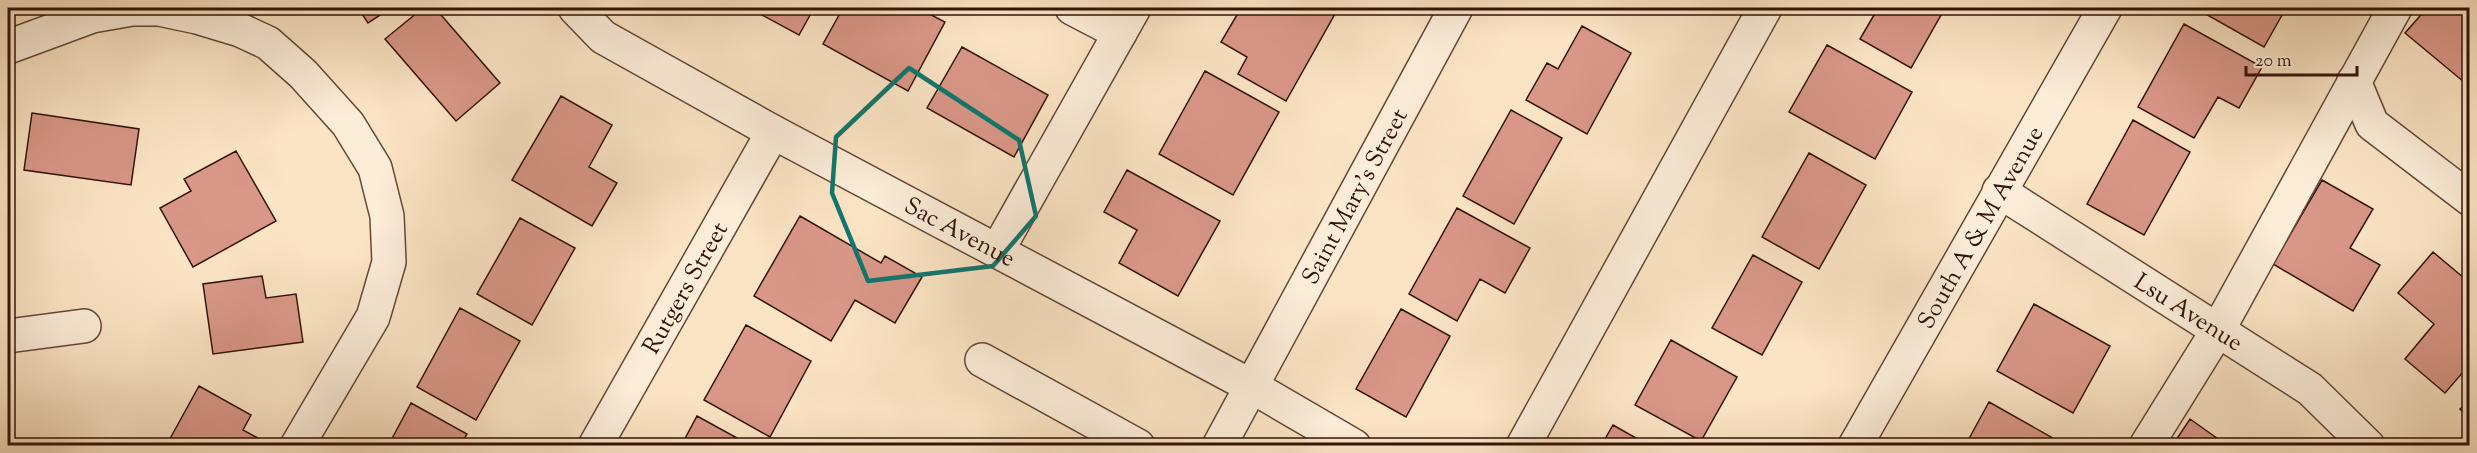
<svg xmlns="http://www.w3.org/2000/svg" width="2477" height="453" font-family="'Sorts Mill Goudy',serif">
	<rect width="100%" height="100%" fill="#fbe4c4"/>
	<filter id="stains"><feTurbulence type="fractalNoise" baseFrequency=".00333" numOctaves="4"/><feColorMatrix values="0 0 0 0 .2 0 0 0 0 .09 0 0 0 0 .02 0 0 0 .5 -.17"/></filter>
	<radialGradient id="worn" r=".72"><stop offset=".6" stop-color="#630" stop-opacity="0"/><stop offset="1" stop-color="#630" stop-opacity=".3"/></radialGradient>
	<path fill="#d99787" stroke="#321306" stroke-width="1.5" d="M358,8H391L368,23Z
		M423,8H435L500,83L456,121L385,39Z
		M749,8H814L799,35Z
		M843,8H918L945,22L908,91L823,44Z
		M1241,8H1327L1336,12L1286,101L1238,74L1247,57L1221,42Z
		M1878,8H1945L1911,68L1860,39Z
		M2195,8H2286L2264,47Z
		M2427,8H2470V87L2405,33Z
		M2184,24L2262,67L2239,108L2218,97L2194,138L2138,107Z
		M1582,26L1631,53L1587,134L1526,100L1547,63L1558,69Z
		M1827,45L1912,92L1875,159L1789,112Z
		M962,47L1048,95L1014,157L927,108Z
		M1205,71L1279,112L1233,195L1159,154Z
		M561,96L612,125L589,167L617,183L592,226L512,180Z
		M1511,110L1562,138L1514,224L1463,196Z
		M32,113L139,129L131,185L24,170Z
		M2133,120L2190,152L2144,235L2087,204Z
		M236,151L276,221L193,267L160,208L191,191L184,179Z
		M1809,153L1866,185L1819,269L1762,237Z
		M1127,170L1220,221L1178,296L1119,263L1137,230L1104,212Z
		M2322,180L2373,209L2350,248L2380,265L2353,311L2273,264Z
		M1457,208L1530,248L1505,293L1480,279L1457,321L1409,294Z
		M800,216L881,263L885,256L922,277L895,323L855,300L831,341L754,296Z
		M520,218L575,248L532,325L477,294Z
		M2433,252L2470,283V364L2445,393L2405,359L2434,324L2398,293Z
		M1753,255L1802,282L1762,355L1712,328Z
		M262,276L266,298L296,294L303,342L213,354L203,284Z
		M2034,304L2110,346L2073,413L1997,371Z
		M460,308L520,341L476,420L417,387Z
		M1401,309L1450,336L1406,417L1356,389Z
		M746,325L811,361L770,437L704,400Z
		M1671,340L1737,377L1701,441L1635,405Z
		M199,386L251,415L243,430L267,443L266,446H166Z
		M2470,401V419L2460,409Z
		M1989,402L2067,446H1965Z
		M411,403L467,434L460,446H388Z
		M697,416L748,444L747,446H681Z
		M2190,419L2228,446H2172Z
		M1613,425L1650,446H1601Z"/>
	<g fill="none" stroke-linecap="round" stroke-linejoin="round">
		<g stroke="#644736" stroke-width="36">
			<g id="minor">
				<path id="s1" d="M575,8L603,37L773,132L1251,386L1354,446"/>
				<path d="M1072,8L1120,33"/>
				<path d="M8,47L92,16L132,9H159L197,17L240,30L268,43L303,74L348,124L375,168L387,216L389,262L373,317L297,446"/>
				<path d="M2354,81L2372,124L2470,199"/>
				<path id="s2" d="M1999,191L2310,389L2368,446"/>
				<path d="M997,251L1134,8"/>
				<path d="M8,336L84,326"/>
				<path d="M982,360L1138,446"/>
				<path id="s3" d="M595,446L773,132"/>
				<path id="s4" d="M1219,446L1456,8"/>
				<path d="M1523,446L1765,8"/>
				<path id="s5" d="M1855,446L2105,8"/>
				<path d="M2146,446L2218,330L2395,8"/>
			</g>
		</g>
		<use href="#minor" stroke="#fcedd9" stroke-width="33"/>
	</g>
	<path fill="none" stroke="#0f766e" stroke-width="4.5" stroke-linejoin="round" d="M909,68L1019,140L1036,216L993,266L868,281L832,193L836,137Z"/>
	<g text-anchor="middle" stroke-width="4.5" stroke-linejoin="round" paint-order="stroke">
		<g font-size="24" fill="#321306" stroke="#fcedd9">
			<text dy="8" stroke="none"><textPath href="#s4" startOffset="284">Saint Mary's Street</textPath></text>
			<text dy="8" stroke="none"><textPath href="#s5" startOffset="252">South A &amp; M Avenue</textPath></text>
			<text dy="8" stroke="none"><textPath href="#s1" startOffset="447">Sac Avenue</textPath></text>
			<text dy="8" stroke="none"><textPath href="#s3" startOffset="182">Rutgers Street</textPath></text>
			<text dy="8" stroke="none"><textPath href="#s2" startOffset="225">Lsu Avenue</textPath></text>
		</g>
	</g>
	<rect width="2477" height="453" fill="none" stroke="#fbe4c4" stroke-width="30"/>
	<rect x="9" y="9" width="2459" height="435" fill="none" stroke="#321306" stroke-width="3"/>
	<rect x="15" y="15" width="2447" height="423" fill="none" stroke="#321306" stroke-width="1.5"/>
	<path d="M2246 66v9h111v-9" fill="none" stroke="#321306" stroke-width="3"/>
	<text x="2255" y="66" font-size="18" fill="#321306" stroke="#fcedd9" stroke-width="4.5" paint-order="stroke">20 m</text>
	<rect width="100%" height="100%" filter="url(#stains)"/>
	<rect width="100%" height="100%" fill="url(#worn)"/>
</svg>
